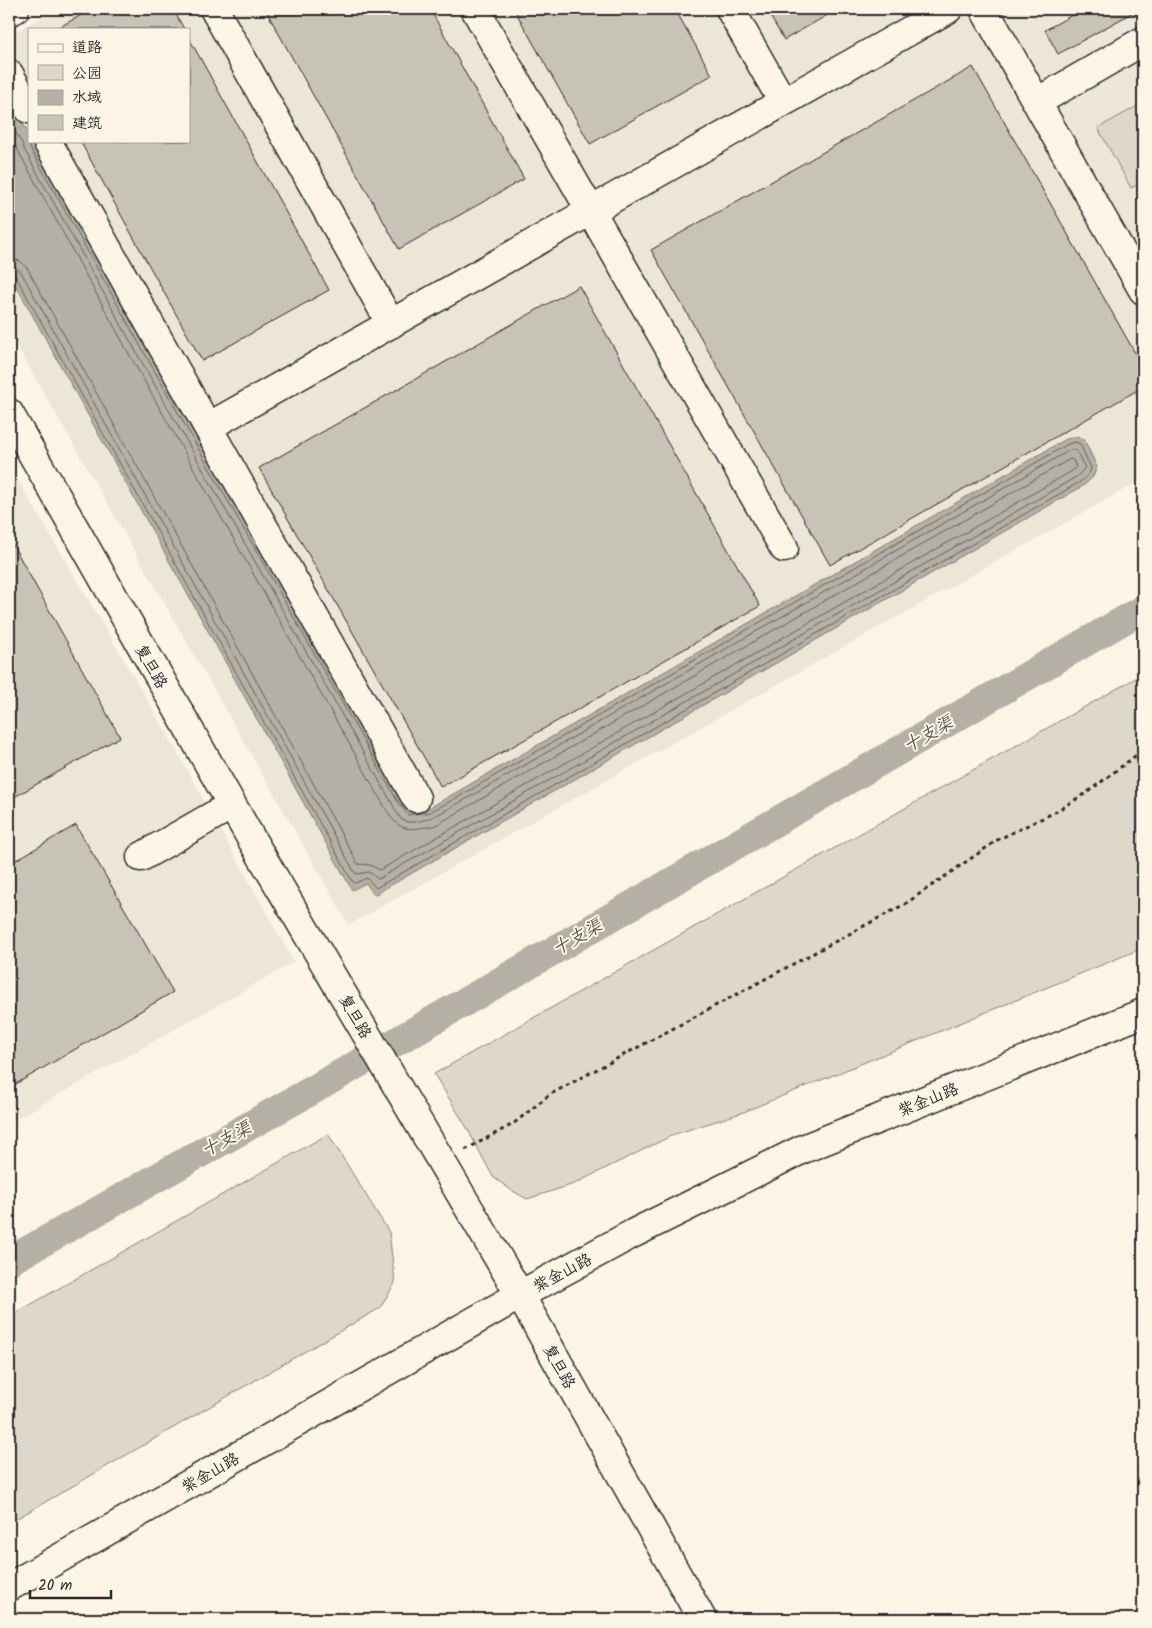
<svg xmlns="http://www.w3.org/2000/svg" width="1152" height="1628" font-family="Kalam,'LXGW WenKai TC',sans-serif">
	<rect width="100%" height="100%" fill="#fcf5e5"/>
	<filter id="ink" filterUnits="userSpaceOnUse"><feTurbulence type="fractalNoise" baseFrequency=".02" numOctaves="2"/><feDisplacementMap in="SourceGraphic" scale="10" xChannelSelector="R" yChannelSelector="G"/><feConvolveMatrix kernelMatrix="1 2 1 2 8 2 1 2 1" color-interpolation-filters="sRGB"/></filter>
	<g filter="url(#ink)">
		<path fill="#ece6d7" fill-rule="evenodd" d="M56,9H1143V479L349,925L9,332V35ZM29,29H189V141H29Z
			M9,465L161,723L294,962L9,1123Z"/>
		<path fill="#ded8ca" stroke="#84827a" d="M1143,103V182L1131,188L1098,128Z
			M1143,674V948L741,1113L675,1134L574,1184L527,1199L511,1190L493,1177L466,1126L434,1074Z
			M328,1134L389,1232L395,1283L380,1308L9,1523V1317Z"/>
		<path fill="#b4b0a5" stroke="#7d7b74" d="M11,103L29,134V141H33L149,352L409,810L429,808L455,793L1066,439L1076,437L1084,439L1097,467L1093,477L1083,486L374,895L366,883L352,890L9,273V104Z"/>
		<g fill="none" stroke-linecap="round" stroke-linejoin="round">
			<path stroke="#62605c" stroke-width="1" d="M9,122C14,131 21,139 24,149L139,357L393,805C395,810 398,815 401,819C415,830 448,809 461,802L1070,450H1076L1085,468L1076,477L378,879L369,872L357,874L355,873L21,272L16,267L9,266
				M9,137L15,145L133,361L386,809C394,823 401,831 418,828C425,827 432,827 438,824L1070,459L1073,460L1076,467L1072,471L380,870L370,865L358,864L27,268L20,261L9,258
				M9,272L15,275L352,881L355,883L367,878L376,888L1080,482L1089,474L1091,468L1080,444L1076,442L1068,444L458,797L430,812L408,815L398,802L145,354L29,146V141"/>
			<path stroke="#b4b0a5" stroke-width="29" d="M9,1261L318,1087L1143,609"/>
		</g>
		<path fill="#c8c3b7" stroke="#2b2b2b" d="M92,9H173L184,29H56Z
			M265,9H430L524,179L399,249Z
			M514,9H675L712,75L590,144Z
			M766,9H838L784,40Z
			M1083,9H1139L1058,54L1045,30Z
			M189,38L329,290L202,361L80,141H189Z
			M973,67L1143,367V387L830,565L651,250Z
			M579,286L760,606L441,787L259,468Z
			M9,538L120,737L9,800Z
			M76,825L173,992L9,1088V864Z"/>
		<g fill="none" stroke-linecap="round" stroke-linejoin="round">
			<g stroke="#2b2b2b" stroke-width="31">
				<path id="minor" d="M214,9L391,324
					M475,9L784,548
					M730,9L783,102
					M984,9L1143,290
					M9,12L15,9
					M9,74L29,109
					M1037,102L1143,41
					M47,141L416,798
					M9,413L252,840L520,1295L702,1619
					M208,427L948,9
					M141,857L232,805
					M9,1587L520,1295L634,1233L803,1149L1143,1013"/>
			</g>
			<path stroke="#2b2b2b" stroke-width="3" stroke-dasharray="4 4" stroke-linecap="butt" d="M465,1150L513,1124L549,1095L905,904L999,839L1053,813L1088,792L1143,750"/>
			<use href="#minor" stroke="#fcf5e5" stroke-width="28"/>
		</g>
	</g>
	<g text-anchor="middle" stroke-width="4" stroke-linejoin="round" paint-order="stroke">
		<g font-size="16" fill="#2b2b2b" stroke="#fcf5e5">
			<text transform="translate(152 666) rotate(60)" y="6">复旦路</text>
			<text transform="translate(356 1016) rotate(60)" y="6">复旦路</text>
			<text transform="translate(928 1099) rotate(-22)" y="6">紫金山路</text>
			<text transform="translate(562 1272) rotate(-28)" y="6">紫金山路</text>
			<text transform="translate(560 1366) rotate(61)" y="6">复旦路</text>
			<text transform="translate(210 1472) rotate(-30)" y="6">紫金山路</text>
		</g>
		<g font-size="18" font-style="italic" fill="#545350" stroke="#fcf5e5">
			<text transform="translate(928 734) rotate(-30)" y="6">十支渠</text>
			<text transform="translate(577 937) rotate(-30)" y="6">十支渠</text>
			<text transform="translate(226 1139) rotate(-29)" y="6">十支渠</text>
		</g>
	</g>
	<rect width="1152" height="1628" fill="none" stroke="#fcf5e5" stroke-width="30"/>
	<rect x="15" y="15" width="1122" height="1598" fill="none" stroke="#2b2b2b" stroke-width="2" filter="url(#ink)"/>
	<rect x="28" y="28" width="162" height="115" fill="#fcf5e5" stroke="#a8a49b"/>
	<rect x="38" y="44" width="25" height="8" fill="#fcf5e5" stroke="#a8a49b"/>
	<text x="72" y="52" font-size="15" fill="#2b2b2b">道路</text>
	<rect x="38" y="65" width="25" height="15" fill="#ded8ca" stroke="#a8a49b"/>
	<text x="72" y="78" font-size="15" fill="#2b2b2b">公园</text>
	<rect x="38" y="90" width="25" height="15" fill="#b4b0a5" stroke="#a8a49b"/>
	<text x="72" y="102" font-size="15" fill="#2b2b2b">水域</text>
	<rect x="38" y="115" width="25" height="15" fill="#c8c3b7" stroke="#a8a49b"/>
	<text x="72" y="128" font-size="15" fill="#2b2b2b">建筑</text>
	<path d="M30 1590v8h81v-8" fill="none" stroke="#2b2b2b" stroke-width="2.5"/>
	<text x="38" y="1590" font-size="15" fill="#2b2b2b" stroke="#fcf5e5" stroke-width="4" paint-order="stroke">20 m</text>
</svg>
